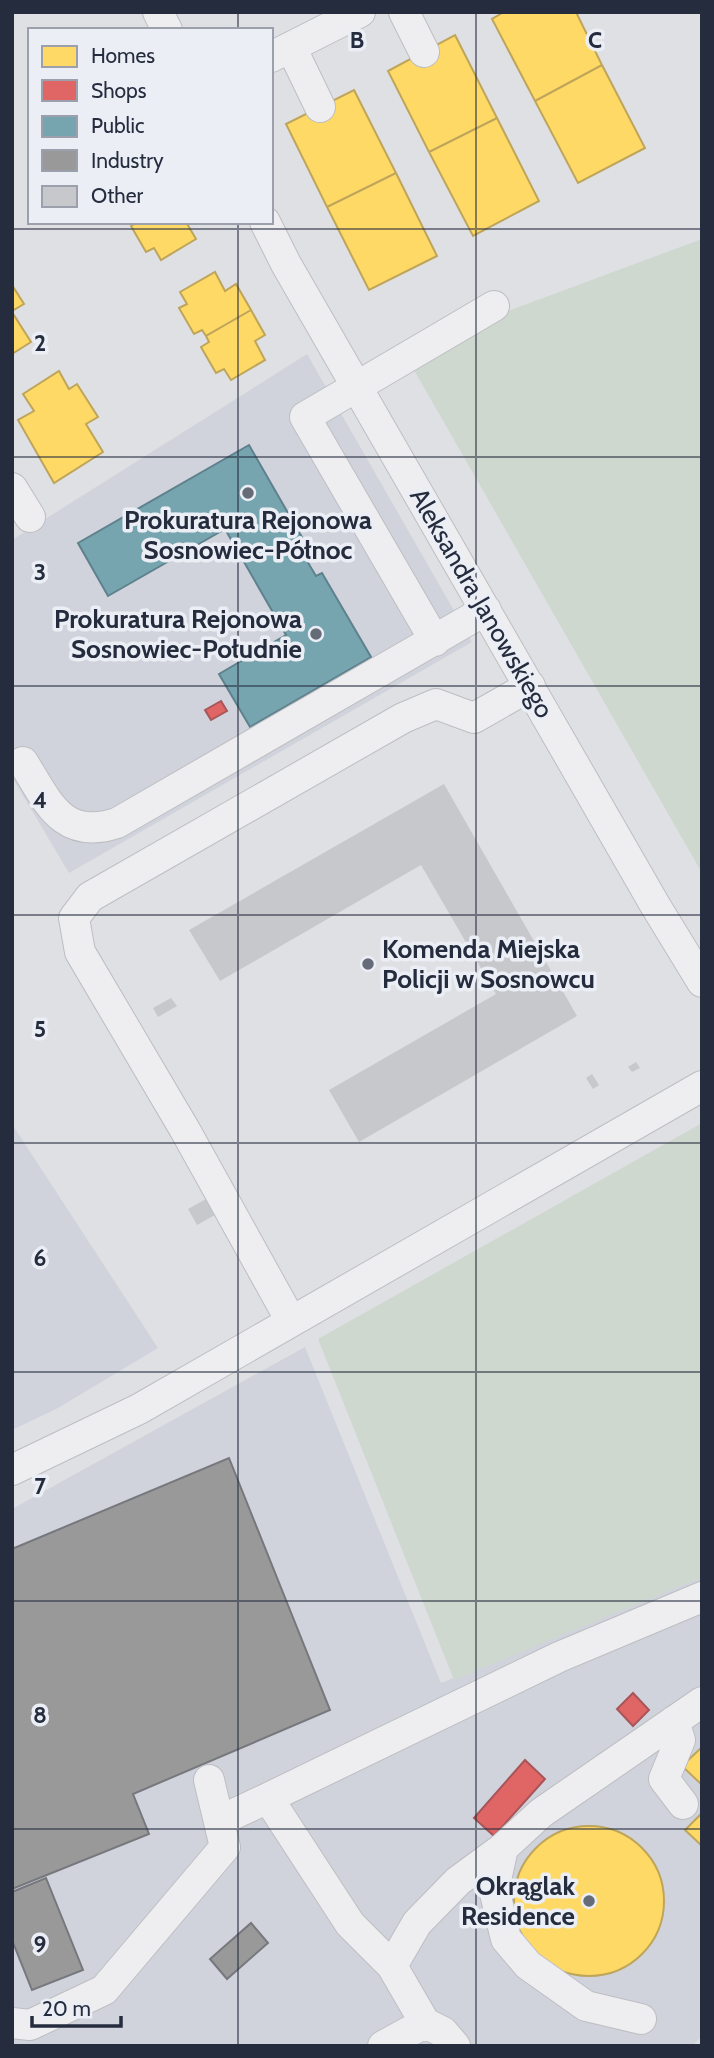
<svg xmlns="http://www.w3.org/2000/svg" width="714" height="2058" font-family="Cabin,sans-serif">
	<rect width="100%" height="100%" fill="#dfe0e4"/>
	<path fill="#d0d3db" d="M307,354L472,642L69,873L12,777V540Z
		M12,1124L158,1348L58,1408L12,1430Z
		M305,1347L441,1683L702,1577V2036L692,2046H12V1509Z"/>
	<path fill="#ced8cf" d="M702,239V873L410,363L492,317Z
		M702,1123V1577L454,1680L318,1339Z"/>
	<path fill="#ffd966" stroke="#bea55a" stroke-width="2" d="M504,12H576L602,65L535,101L492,19Z
		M455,35L497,118L429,152L388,71Z
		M602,65L645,148L578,183L535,101Z
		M354,90L396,173L327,207L286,124Z
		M497,118L539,201L473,236L429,152Z
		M396,173L437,256L369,290L327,207Z
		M138,222H186L196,239L161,260L154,248L146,252L131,226Z
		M215,272L225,291L236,284L251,310L206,336L202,330L194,334L179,308L187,304L180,292Z
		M12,285L24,304L12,311Z
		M251,310L265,335L255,341L265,360L231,380L224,369L216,373L201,347L209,342L206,336Z
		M12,312L31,342L12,354Z
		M59,371L69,389L77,384L98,417L86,424L103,452L54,483L18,420L34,411L23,394Z
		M702,1747V1785L682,1766Z
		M702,1813V1846L685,1830Z
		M514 1901a75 75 0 1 1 150 0a75 75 0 1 1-150 0Z"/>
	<path fill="#e06666" stroke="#a8555a" stroke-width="2" d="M221,701L227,711L211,720L205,710Z
		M633,1693L649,1710L633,1726L617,1709Z
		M525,1760L545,1779L494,1836L474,1818Z"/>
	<path fill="#76a5af" stroke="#5e818d" stroke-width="2" d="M249,445L311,553L305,557L310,566L316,576L322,573L371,657L250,727L219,674L286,635L225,529L108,596L78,543Z"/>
	<path fill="#999" stroke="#76787e" stroke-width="2" d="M229,1458L330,1710L133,1794L149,1834L12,1889V1549Z
		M46,1878L83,1970L32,1990L12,1940V1892Z
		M251,1923L268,1943L227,1979L210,1959Z"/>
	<path fill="#c7c8cc" d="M444,784L577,1016L359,1142L329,1090L496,994L421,865L220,981L189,930Z
		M171,998L177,1006L158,1017L153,1008Z
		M636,1062L640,1068L632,1072L628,1067Z
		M592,1074L599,1085L593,1089L586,1078Z
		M206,1199L215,1215L197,1225L188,1209Z"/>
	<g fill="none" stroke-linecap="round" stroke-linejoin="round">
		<g stroke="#bdbec2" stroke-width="32">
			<path id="minor" d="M158,12L167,30
				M404,12L424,52
				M291,47L320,107
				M271,57L360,12
				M265,222L286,264L655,905L702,982
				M12,488L30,517
				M435,641L305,417L494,306
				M23,762C48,802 62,841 117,823L486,610
				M291,1321L185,1130L80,952L74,918L90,897L403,718L436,704L474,718L530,686
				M12,1470L139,1409L702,1086
				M674,1721L680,1740L664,1779L683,1804
				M219,1821L268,1798
				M503,1848L494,1889L506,1939L528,1965L586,2006L641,2019
				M392,1966L417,1923L458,1881L503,1848L541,1813L702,1702
				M12,2023L30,2025L104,1990L225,1847L209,1780
				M383,2046L425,2023
				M455,2046L443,2032L425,2023L392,1966L350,1924L268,1798L559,1657L702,1597"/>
		</g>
		<use href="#minor" stroke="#eeeef1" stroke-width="30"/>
	</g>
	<path fill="none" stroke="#252c3e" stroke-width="2" stroke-opacity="0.55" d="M238,12V30M476,12V2046M238,222V2046M12,229H702M12,457H702M12,686H702M12,915H702M12,1143H702M12,1372H702M12,1601H702M12,1829H702"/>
	<g fill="#666b78" stroke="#ebeef5" stroke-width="2.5">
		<circle cx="248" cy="493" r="7"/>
		<circle cx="316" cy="634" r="7"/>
		<circle cx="368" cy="964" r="7"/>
		<circle cx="589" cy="1901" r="7"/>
	</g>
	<g text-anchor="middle" stroke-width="7" stroke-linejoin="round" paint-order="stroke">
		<g font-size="26" font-weight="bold" fill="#252c3e" stroke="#ebeef5" text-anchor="end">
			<text x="248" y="529" text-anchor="middle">Prokuratura Rejonowa<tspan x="248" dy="30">Sosnowiec-Północ</tspan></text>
			<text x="302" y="628">Prokuratura Rejonowa<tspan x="302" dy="30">Sosnowiec-Południe</tspan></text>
			<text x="382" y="958" text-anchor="start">Komenda Miejska<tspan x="382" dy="30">Policji w Sosnowcu</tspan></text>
			<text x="575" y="1895">Okrąglak<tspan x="575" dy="30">Residence</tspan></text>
		</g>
		<g font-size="26" fill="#252c3e" stroke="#ebeef5">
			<text transform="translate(482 603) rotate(60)" y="9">Aleksandra Janowskiego</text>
		</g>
	</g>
	<g font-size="23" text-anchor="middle" font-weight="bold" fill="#252c3e" stroke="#ebeef5" stroke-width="7" stroke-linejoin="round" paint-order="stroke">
		<text x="357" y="48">B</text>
		<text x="595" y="48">C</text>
		<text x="40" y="351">2</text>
		<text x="40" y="580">3</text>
		<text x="40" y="808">4</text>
		<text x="40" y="1037">5</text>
		<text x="40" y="1266">6</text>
		<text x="40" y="1494">7</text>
		<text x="40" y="1723">8</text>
		<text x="40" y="1952">9</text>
	</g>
	<rect width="714" height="2058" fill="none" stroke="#252c3e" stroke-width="28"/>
	<rect x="28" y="28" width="245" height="196" fill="#ebeef5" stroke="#9ca0ac" stroke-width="2"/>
	<rect x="42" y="46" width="35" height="21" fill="#ffd966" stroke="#9ca0ac" stroke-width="2"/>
	<text x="91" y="63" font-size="21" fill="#252c3e">Homes</text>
	<rect x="42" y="80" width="35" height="21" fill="#e06666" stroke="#9ca0ac" stroke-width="2"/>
	<text x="91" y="98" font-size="21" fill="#252c3e">Shops</text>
	<rect x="42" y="116" width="35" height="21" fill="#76a5af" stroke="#9ca0ac" stroke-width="2"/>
	<text x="91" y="133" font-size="21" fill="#252c3e">Public</text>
	<rect x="42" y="150" width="35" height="21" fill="#999999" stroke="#9ca0ac" stroke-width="2"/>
	<text x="91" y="168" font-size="21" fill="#252c3e">Industry</text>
	<rect x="42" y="186" width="35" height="21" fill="#c7c8cc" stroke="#9ca0ac" stroke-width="2"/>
	<text x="91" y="203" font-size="21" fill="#252c3e">Other</text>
	<path d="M32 2016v10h89v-10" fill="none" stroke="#252c3e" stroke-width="3.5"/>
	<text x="42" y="2016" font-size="21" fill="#252c3e" stroke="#ebeef5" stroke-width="5" paint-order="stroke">20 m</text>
</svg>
